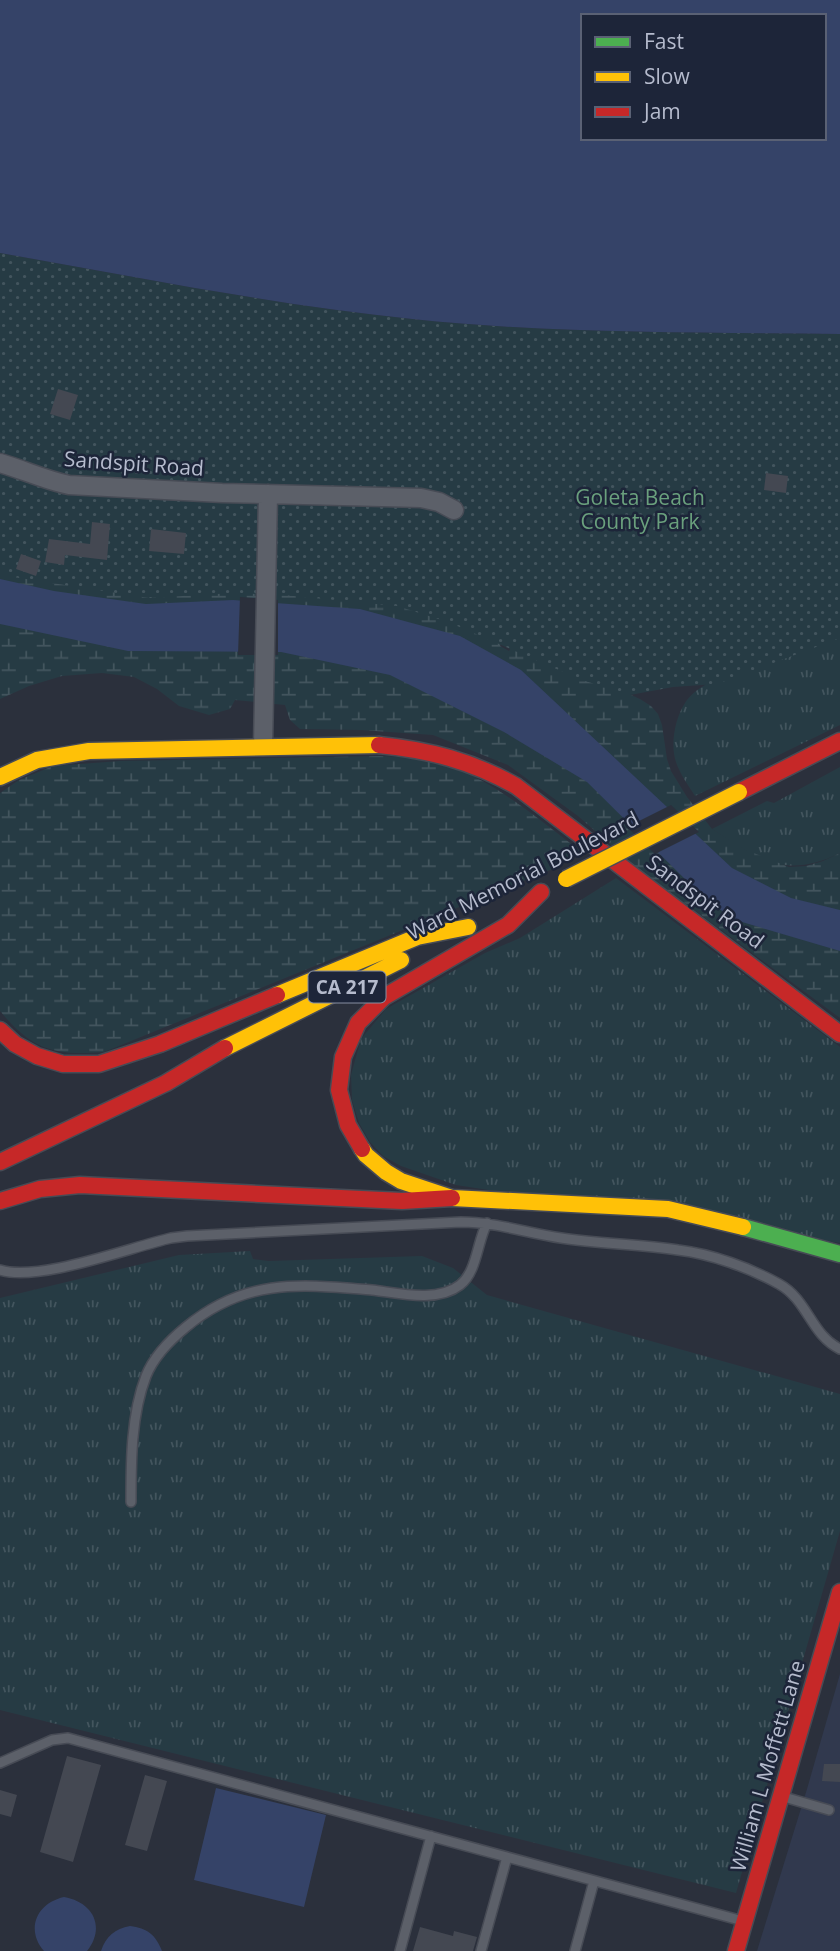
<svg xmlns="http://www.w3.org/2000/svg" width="840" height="1951" font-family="'Open Sans',sans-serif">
	<defs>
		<pattern id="grass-tufts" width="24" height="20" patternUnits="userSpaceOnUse" patternTransform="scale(1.75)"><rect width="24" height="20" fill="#263b44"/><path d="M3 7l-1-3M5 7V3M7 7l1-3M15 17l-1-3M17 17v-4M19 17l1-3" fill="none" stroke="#43555e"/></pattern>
		<pattern id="wetland-marsh" width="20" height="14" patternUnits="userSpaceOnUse" patternTransform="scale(1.75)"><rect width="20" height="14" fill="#263b44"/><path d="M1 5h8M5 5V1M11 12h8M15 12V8" fill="none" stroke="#43555e"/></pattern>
		<pattern id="park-dots" width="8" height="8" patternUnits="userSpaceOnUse" patternTransform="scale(1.75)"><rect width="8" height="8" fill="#263b44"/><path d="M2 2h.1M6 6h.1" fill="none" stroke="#43555e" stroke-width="1.8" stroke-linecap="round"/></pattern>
	</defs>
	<rect width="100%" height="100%" fill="#2b303c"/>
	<path fill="#31394e" d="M840,1674V1951H757L807,1789Z"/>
	<path fill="url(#grass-tufts)" d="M840,624V725L695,796C688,785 680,774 676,762C670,745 675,718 685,703C690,694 701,687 710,682Z
		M840,767V853C785,880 759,859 712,829L767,801L774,803Z
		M616,878L840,1047V1243L456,1185L401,1166L383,1156L370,1142L359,1123L352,1100L351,1075L361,1039L386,1009L485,953L520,938Z
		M250,1251L253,1259L269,1261L422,1256L453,1268L487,1295L840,1394V1531L736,1893L0,1710V1298L179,1255Z"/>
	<path fill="url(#wetland-marsh)" d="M0,571L401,599L503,638L500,646L509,651L514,642L640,699L651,706L658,714L662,725L667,759L671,771L687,797L712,829L746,850L789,867L806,866L823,861L840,853V1018L636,867L578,816L508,765L433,735L361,730L300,729L290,720L285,705L235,700L230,709L209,715L179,706L157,689L134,677L102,673L62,676L29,686L0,699Z
		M380,756C394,757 409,757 423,759C481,768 536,818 582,852L550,870L104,1052C55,1056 32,1050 0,1011V793L19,780L53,766L120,761Z"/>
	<path fill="url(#park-dots)" d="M0,253C137,277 274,305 412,319C554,334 697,332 840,334V638L717,684L673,687L630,695L582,680L448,622L397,606L283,595L234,593L149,598L0,575Z"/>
	<path fill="#354368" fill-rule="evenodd" d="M0,0H840V334C697,332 554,334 412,319C274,305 137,277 0,253ZM583,16H824V138H583Z
		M0,579L54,591L146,604L233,600L360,609L460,636L521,670L732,868L791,898L840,910V951L732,919L695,889L587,782L504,732L390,675L281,652L128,651L0,624Z
		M216,1788L326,1815L304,1907L194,1880Z
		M64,1897C93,1902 106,1927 87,1951H44C25,1929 37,1903 64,1897Z
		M130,1926C147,1928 156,1935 162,1951H101C106,1936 115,1929 130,1926Z"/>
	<path fill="#2b303c" d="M240,597L278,600V655H238Z
		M671,805L699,832L655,854L627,827Z"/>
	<path fill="#444852" d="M58,389L78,395L70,420L50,414Z
		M766,473L788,476L786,493L764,490Z
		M92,522L110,524L107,560L65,555L64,565L45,562L49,539L90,544Z
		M151,529L186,533L184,554L149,551Z
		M21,554L41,561L36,576L16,569Z
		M67,1756L101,1765L73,1862L40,1852Z
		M824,1764H840V1782L822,1781Z
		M145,1775L167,1781L147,1851L125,1845Z
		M0,1790L17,1795L11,1817L0,1814Z
		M420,1927L453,1936L454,1931L477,1937L473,1951H413Z"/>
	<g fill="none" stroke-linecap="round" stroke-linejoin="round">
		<g stroke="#474b55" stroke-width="12">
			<path id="lane" d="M0,1270C39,1282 128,1248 171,1238L187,1236L461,1222C495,1222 527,1233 561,1238C600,1244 639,1244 678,1250C712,1254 750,1268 779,1284C808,1300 811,1335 840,1349
				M131,1502C131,1461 131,1415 146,1376C154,1356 170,1340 186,1327C245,1278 299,1284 372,1290C398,1293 437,1303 460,1285C477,1272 477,1242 487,1223
				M0,1763L52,1740L68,1738L743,1921
				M784,1797L829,1810
				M400,1951L431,1836
				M481,1951L507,1857
				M575,1951L594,1881"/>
		</g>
		<g stroke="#474b55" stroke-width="21">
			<path id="street" d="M0,463C24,470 45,480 69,485L222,493L421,498L439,502L454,510
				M263,746L268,494"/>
		</g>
		<g stroke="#474b55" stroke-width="19">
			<path id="fast" d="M743,1227L840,1254"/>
		</g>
		<g stroke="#474b55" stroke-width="19">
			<path id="slow" d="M0,777L37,760L89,751L379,745
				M277,995L417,937L468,927
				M225,1048L401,960
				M362,1149L366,1155L386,1172L401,1181L452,1198L668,1209L743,1227"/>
		</g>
		<g stroke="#474b55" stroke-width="19">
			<path id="jam" d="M379,745C429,750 472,761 516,786L840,1034
				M739,792L840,741
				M0,1030L15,1044L37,1056L63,1064H99L160,1044L277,995
				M362,1149L348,1125L339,1090L343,1057L358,1023L384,997L508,925L541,892
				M0,1162L166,1083L225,1048
				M0,1201L40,1189L80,1185L402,1201L452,1198
				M736,1951L840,1592"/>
		</g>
		<use href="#lane" stroke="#5c6069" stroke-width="9"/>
		<use href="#street" stroke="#5c6069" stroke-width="18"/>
		<use href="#fast" stroke="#4caf50" stroke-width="16"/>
		<use href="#slow" stroke="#ffc107" stroke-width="16"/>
		<use href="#jam" stroke="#c62828" stroke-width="16"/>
		<g stroke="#494d58" stroke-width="19" stroke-linecap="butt">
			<path id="slow-bridge" d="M566,879L739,792"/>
		</g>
		<use href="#slow-bridge" stroke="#ffc107" stroke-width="16"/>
	</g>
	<g text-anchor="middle" stroke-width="5" stroke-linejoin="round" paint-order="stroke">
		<rect fill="#1d2539" stroke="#878ea1" stroke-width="2" x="308.5" y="971.5" width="77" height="31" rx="5"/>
		<g font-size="19" font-weight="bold" fill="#b5bbcd">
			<text x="347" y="994">CA 217</text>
		</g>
		<g font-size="21" fill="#b5bbcd" stroke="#1d2539">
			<text transform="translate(134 464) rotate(4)" y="7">Sandspit Road</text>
			<text transform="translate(523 876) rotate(-27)" y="7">Ward Memorial Boulevard</text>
			<text transform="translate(705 902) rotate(37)" y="7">Sandspit Road</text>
			<text transform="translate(768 1766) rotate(-74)" y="7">William L Moffett Lane</text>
		</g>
		<g font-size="21" fill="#6aa07d" stroke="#1d2539">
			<text x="640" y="505">Goleta Beach<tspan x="640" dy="24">County Park</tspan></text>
		</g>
	</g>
	<rect x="581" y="14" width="245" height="126" fill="#1d2539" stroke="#5a6174" stroke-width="2"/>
	<rect x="595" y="37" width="35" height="10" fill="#4caf50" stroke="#5a6174" stroke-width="2"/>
	<text x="644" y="49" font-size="21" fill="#b5bbcd">Fast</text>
	<rect x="595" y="72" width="35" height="10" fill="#ffc107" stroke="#5a6174" stroke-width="2"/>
	<text x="644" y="84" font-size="21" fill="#b5bbcd">Slow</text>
	<rect x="595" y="107" width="35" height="10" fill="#c62828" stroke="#5a6174" stroke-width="2"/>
	<text x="644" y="119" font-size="21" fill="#b5bbcd">Jam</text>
</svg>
